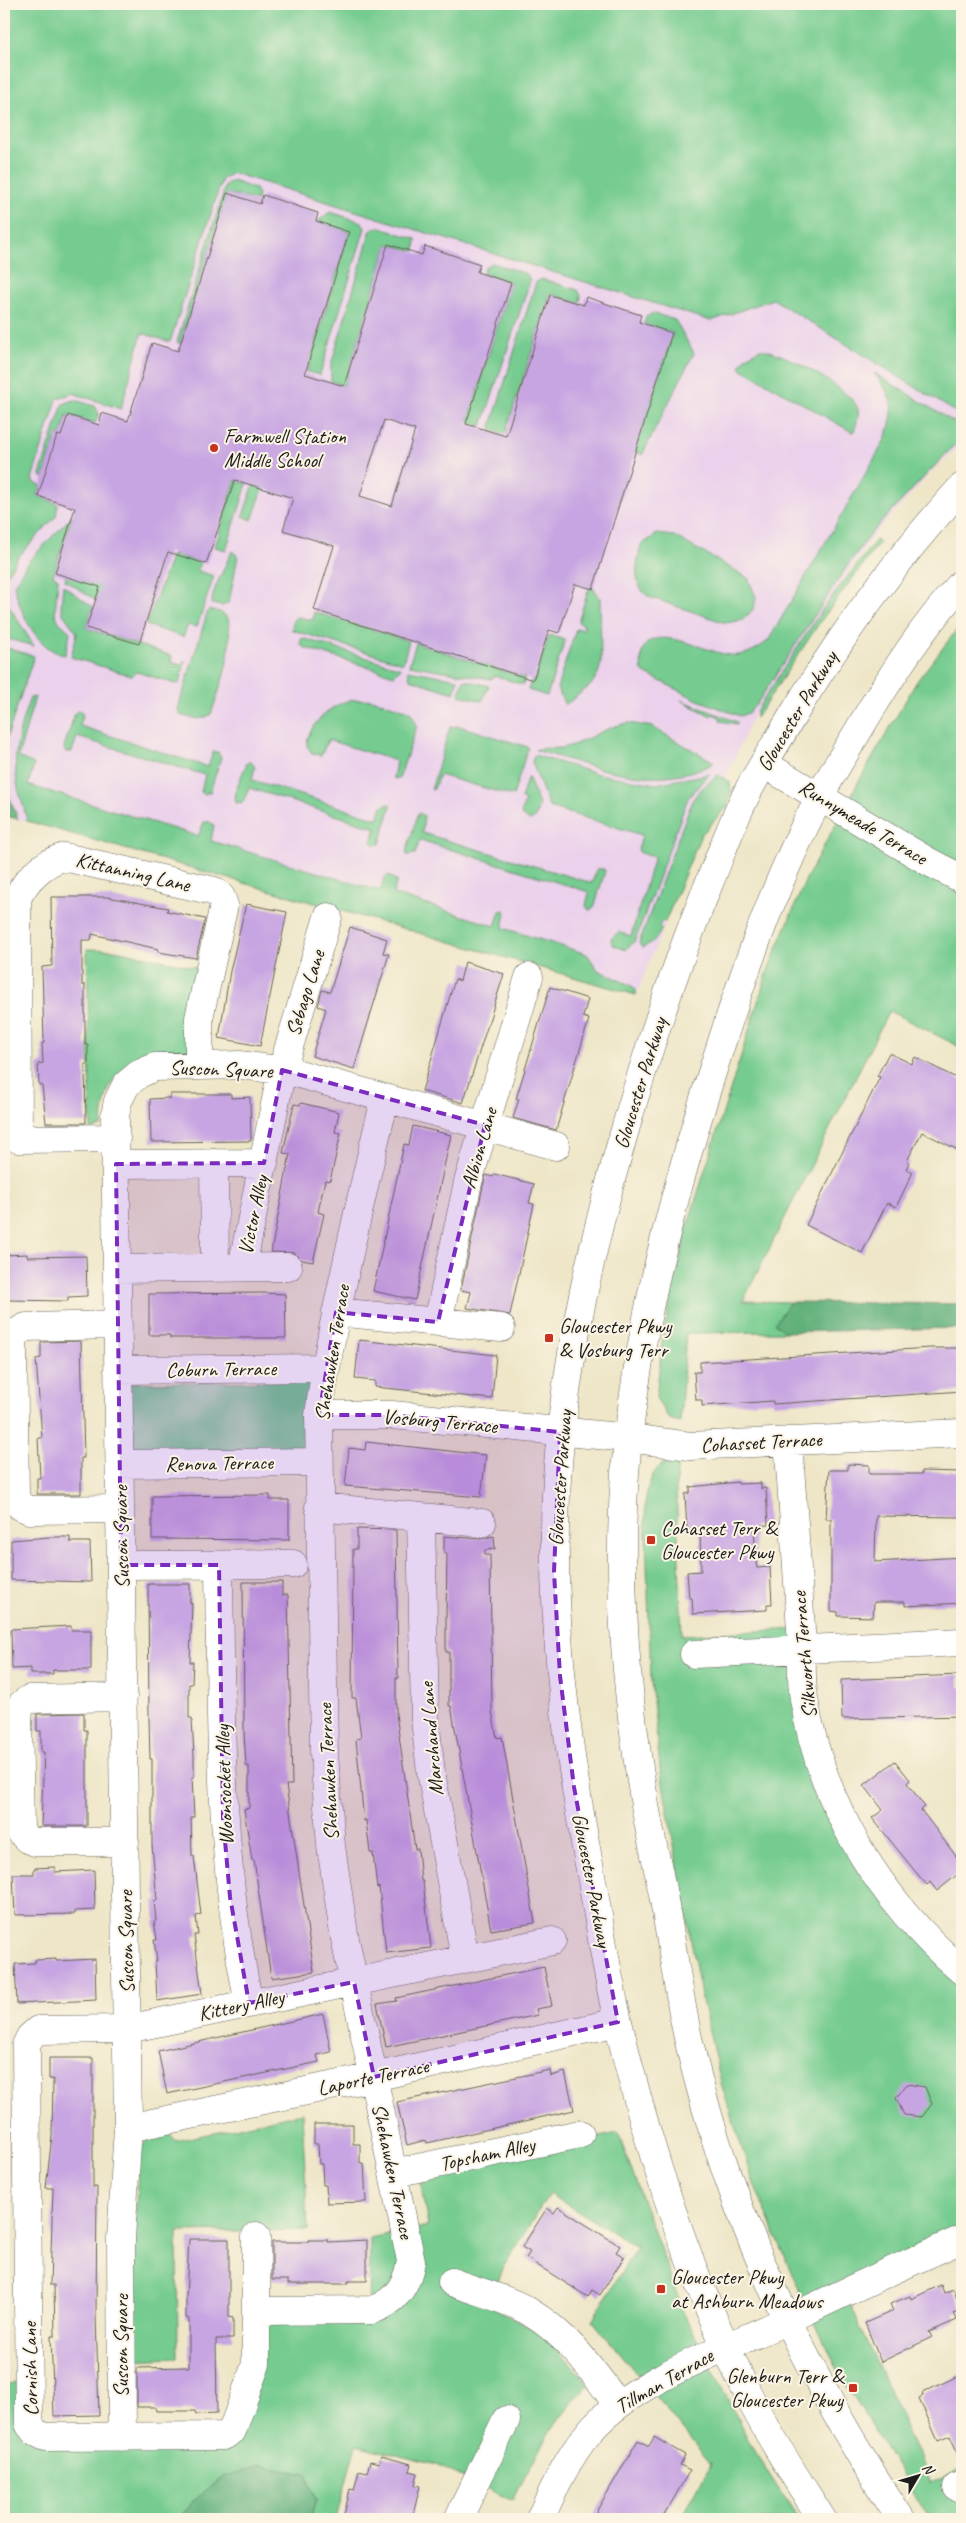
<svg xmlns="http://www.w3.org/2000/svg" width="966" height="2523" font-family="Caveat,sans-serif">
	<rect width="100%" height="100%" fill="#fcf5e5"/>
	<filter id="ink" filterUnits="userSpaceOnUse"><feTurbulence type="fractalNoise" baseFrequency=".02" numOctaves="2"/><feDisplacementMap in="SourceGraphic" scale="10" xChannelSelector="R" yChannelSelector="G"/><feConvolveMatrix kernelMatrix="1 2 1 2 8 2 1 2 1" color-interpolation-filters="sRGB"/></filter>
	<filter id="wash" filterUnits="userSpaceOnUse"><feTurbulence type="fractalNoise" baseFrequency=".0096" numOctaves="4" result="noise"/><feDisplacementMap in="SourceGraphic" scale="20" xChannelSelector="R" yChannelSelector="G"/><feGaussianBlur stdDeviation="1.12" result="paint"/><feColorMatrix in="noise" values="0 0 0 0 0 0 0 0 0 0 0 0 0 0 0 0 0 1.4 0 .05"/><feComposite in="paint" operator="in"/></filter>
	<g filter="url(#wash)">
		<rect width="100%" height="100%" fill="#eee6c7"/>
		<path fill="#ebd1eb" d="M4,4H962V444L935,468L874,534L753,716L706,822L636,995L4,815Z"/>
		<path fill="#76cc90" stroke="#497456" d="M4,4H962V416L773,299L711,321L233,173L222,179L170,342L142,333L121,409L73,393L57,399L32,479L34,483L41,485L38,496L58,504L56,516L18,557L4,579Z
			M233,181L255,189L258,195L257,201L227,193L180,344L177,342L226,184Z
			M330,212L362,222L365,228L320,375L307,372L349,232L318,221Z
			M378,227L416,239L415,251L388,244L344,386L331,381V365L371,230Z
			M492,263L527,274L530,281L482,426L468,422L511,282L483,273L485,267Z
			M542,279L578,290L581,296L580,303L550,294L505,434L492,430L491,426L536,282Z
			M653,313L675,320L694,353L642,455L635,450L673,333L644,324L646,317Z
			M760,349C779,349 847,388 856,405C861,413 857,422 854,431L852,432L742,369L740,366L746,357Z
			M874,373L962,427V437L872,532L850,562L756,705L748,713L740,716L698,700L646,674L642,671C633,611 701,651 729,655C744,657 756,650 768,641L884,442C896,413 895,398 874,373Z
			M74,400L95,406L99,414L95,423L67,415L61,436L57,435L43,478L40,474L63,404Z
			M235,480L247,484L226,550L215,547Z
			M253,486L263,489L252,520L243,516Z
			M72,516L53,575L58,579L55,613L59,622L70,632L65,655C36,650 19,610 14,585L27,563Z
			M657,534L674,536L748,578L756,597L754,608L743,620L726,623L649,597C631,585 637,563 641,545Z
			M876,540L879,543L820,622L756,718V711L822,610Z
			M232,551L238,556L229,602L223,606L211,604L215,588Z
			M172,555L200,562L198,571L214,576L197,627L188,625L183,637L146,625Z
			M66,576L146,601H97L65,580Z
			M63,585L93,607L86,628L172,656L171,662L181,665L185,660L180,683L176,684L137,672L132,676L71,657L77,633L63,614L61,606Z
			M4,587L6,601L34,646L4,638Z
			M589,588L594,589L600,598L601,663L598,674L591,685L565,705L557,688L576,629H584V625L578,622Z
			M208,610L220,612L228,618C234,651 222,683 211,714C200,722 192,718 180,715L178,709Z
			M314,612L409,641L403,663L292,630L293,620L297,617L313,620Z
			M962,623V1048L889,1011L743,1301L790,1302L776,1323L784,1332L686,1333L680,1422L669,1419L656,1398L663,1335L688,1224L768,970L806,879L859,781L917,681Z
			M549,635L565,640L547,696L528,690L531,681L535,680Z
			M302,638L401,668L394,675L305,648L300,644Z
			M416,643L525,678L523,685L496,676L491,679L409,665Z
			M4,647L34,656L4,746Z
			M408,670L458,679L454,693L410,679Z
			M464,680L489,686L482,701L459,695Z
			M35,697L18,757L34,764L28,785L198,836L204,822H210L214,825L211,841L380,891L384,878L389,875L397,881L393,894L495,926L500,911L504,910L506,913L503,928L587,954L598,970L632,986L636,990V995L27,821C25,808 19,796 17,783C12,754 20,725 30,698Z
			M371,699L406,710L411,713L417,725L399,779L393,778L396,761L328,740L321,756L312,753L307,746C306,726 332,704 351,700C357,699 364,700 371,699Z
			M681,700L737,722V724L720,721L721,718L713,714L711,716Z
			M79,710L83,715L80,726L208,767L213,752H218L221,757L210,792L204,794L201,792L205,775L77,737L72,752H65L64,747L75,713Z
			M629,723L652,727L714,762C707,768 699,769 690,772C639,786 585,764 535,750C541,747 554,749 562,748C586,743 604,726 629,723Z
			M459,726L528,747L513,796L439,775L434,789L431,790L450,727Z
			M534,755L598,774L656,784L709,774L688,798L635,941L626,950L613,945L611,939L618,932L631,936L654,857L640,853L638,849L642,835L549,807L532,762Z
			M250,761L255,767L252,780L378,819L382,806L388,804L391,805L380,844L375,845L372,841L376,828L249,788L243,802L236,803C232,793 243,773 247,763Z
			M718,775L730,782L731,793L728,806L701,835L665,922L662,921L659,926L662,929C657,939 652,943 642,948L639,943L692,801L699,791Z
			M528,776L539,805L535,818L530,821L521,815L525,800L521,799Z
			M419,813L424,816L422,833L592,883L597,869H604L605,871L594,908L589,910L586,906L589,892L420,840L415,854L407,855L406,853L417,816Z
			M87,949L115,950L203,969L189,1049L182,1054C169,1056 143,1057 132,1063C108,1076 103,1101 102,1126L91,1130Z
			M314,1381L306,1454L138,1457L130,1449L129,1383Z
			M678,1456L676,1487L682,1635L815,1628L814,1688L823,1749L880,1868L962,1955V2251L850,2304L931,2483L962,2469V2519H931L911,2491L837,2370L792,2274L752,2179L722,2087L701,1996L660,1768L651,1682L645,1505C649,1479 652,1466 678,1456Z
			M302,2113L308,2230L177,2232L178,2358L128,2360L139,2151C146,2139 156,2132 171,2135L176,2141Z
			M618,2133L684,2314L754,2451L798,2519H681L711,2464L592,2320L637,2247L549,2194L504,2266L488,2306L543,2334L589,2384C554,2418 534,2458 513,2501L437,2465L356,2445L336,2519H311L316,2500L193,2501L179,2519H4V2384L20,2383L22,2431L225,2442L267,2317L369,2318L370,2238L428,2226L419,2176Z"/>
		<path fill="#60b07a" stroke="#3e664b" d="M4,790L8,793L18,819L4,816Z
			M790,1302L962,1304V1328L784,1332L775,1323Z
			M261,2465L306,2474L316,2500L311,2519H179L193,2501L223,2477Z"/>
		<g id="blocks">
			<path fill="#c7a4e2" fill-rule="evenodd" d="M227,193L260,204L263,195L318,213L316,221L349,232L305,374L344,386L388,244L422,255L425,246L480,264L477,272L511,283L466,424L506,436L550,295L584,305L586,297L641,315L639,322L672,333L593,589L575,584L559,633L549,630L533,680L314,610L334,546L283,530L293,498L235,480L206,564L168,552L139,644L86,628L100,587L55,573L75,508L38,496L57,435L61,436L68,415L99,425L102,413L128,421L152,343L178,351ZM384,420L415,430L392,506L360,496Z
				M51,897H107L168,908L167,911L205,919L196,958L158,952V949L92,934L91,940H82V985H85V1045L88,1044V1064H85L86,1123H46L42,1085H39L38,1064L43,1063L42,1043H44L42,967L52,966Z
				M246,904L287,912L260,1046L219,1038L230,971Z
				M350,927L387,939L383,953L389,954L354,1069L312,1056L326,1009L318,1006L322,990L330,992Z
				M465,962L504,974L463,1103L422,1091L455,979L460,981Z
				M550,987L588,999L583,1017L589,1019L556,1130L513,1118L519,1099H516Z
				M889,1053L912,1064L915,1057L962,1081V1152L922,1132L907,1161L909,1163L906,1169L913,1172L896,1207L887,1203L862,1253L806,1225L880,1077L877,1076Z
				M170,1094H231V1098L250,1097L251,1141L151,1142L150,1099L170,1098Z
				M301,1103L339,1112L335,1132L341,1133L330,1181L325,1180L318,1212L324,1214L313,1262L302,1260L295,1253L271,1252L290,1154L283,1153L294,1104L300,1105Z
				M413,1126L451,1135L415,1300L373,1291L404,1144L409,1145Z
				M494,1174L534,1184L529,1203L534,1204L510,1315L467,1308L471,1292L461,1290L483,1186L486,1175L493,1177Z
				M27,1254V1257L86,1256L87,1296L68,1297V1301L7,1300L6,1255Z
				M266,1293L285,1294L286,1338H170V1335H149V1294Z
				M359,1340L496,1355L492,1399L375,1387V1381L355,1379Z
				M81,1341L84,1458H81V1494H37V1478H40L38,1438H42L36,1359L41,1358V1342Z
				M931,1348H962V1391L773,1404V1401L702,1406V1400H696L694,1372H700V1362Z
				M366,1442L486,1455L481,1497L345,1486L349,1448L365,1450Z
				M848,1464L869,1465V1474H922V1471L962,1472V1517L876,1516L875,1562L962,1557V1603L905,1606V1602H874L873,1617L838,1616V1612L831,1611V1519H826L829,1470H848Z
				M738,1482V1484L761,1483V1489L766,1488L768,1525L754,1526L756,1562L757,1568L770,1567L772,1604H767V1610L693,1614L692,1598H689L687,1572L701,1571L700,1530H687L685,1494L690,1493V1487Z
				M270,1495V1500H289V1540L152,1539V1496Z
				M357,1529L396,1530L398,1678H396V1714L415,1849H418L421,1881H423L431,1948L386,1953L379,1887L377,1888L373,1853H370L366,1820L364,1821L356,1739L361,1738L356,1698H352L353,1549H357Z
				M444,1536L480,1539L494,1536L495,1549L485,1550V1555H490L492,1711L497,1738L502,1737L535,1923L491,1930L451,1706H449V1652H446V1619L447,1553H444Z
				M50,1537H70V1542H90L91,1582L11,1580V1540Z
				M243,1582H282V1595H288L292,1785H286L314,1972L271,1978L254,1860H252L244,1809L249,1808V1766H246L244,1733Z
				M148,1584H190V1603H192L190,1662H193L192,1684H189V1718H192L194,1757V1777H192L194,1817H191L192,1856H194L201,1915L196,1916L198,1935H194L202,1994L157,2001L155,1961H157L154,1940H157L154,1921H156L154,1901L157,1900L152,1845V1759H150L149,1719Z
				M71,1626V1630H91V1670H53V1674H31V1668L12,1669L11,1629Z
				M959,1675V1687H962V1716L842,1719L841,1680Z
				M84,1713V1730H87V1826H41L44,1752H41V1731H37V1714Z
				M895,1761L910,1780L907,1783L925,1807L921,1810L962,1864V1871L937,1891L930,1882L927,1885L919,1876L872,1818L883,1810L864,1785Z
				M55,1867V1872L94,1870L95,1910L75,1911V1914L15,1915L13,1874H34V1868Z
				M56,1959V1961L95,1959L96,2000L17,2004L15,1964L35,1963V1960Z
				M544,1967L552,2006L536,2009L538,2015L386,2047L377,2004L397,2001L396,1998Z
				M323,2014L331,2052L317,2055L319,2062L167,2094L158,2051Z
				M49,2058H93V2187H97L96,2315L99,2415L54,2416L51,2336H55L54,2285H50L53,2188H46L52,2136L53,2079H49Z
				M550,2070L551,2076L565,2072L574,2110L427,2143L426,2140L407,2145L397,2102Z
				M907,2084L925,2087L932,2104L922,2117L904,2115L896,2098Z
				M314,2124H353V2144H360V2163H364L366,2202L327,2203L326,2185H323L322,2164H319L318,2144H314Z
				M558,2207L620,2246L616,2252L624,2257L600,2295L592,2290L588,2297L526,2258L530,2252L522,2247L547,2208L554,2213Z
				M189,2239H229V2317L233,2318V2339H216L217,2413L196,2414L195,2411H156L155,2407H137V2368L189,2367V2319L186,2318V2298Z
				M308,2240H328V2242L367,2240V2281H348V2284H288V2280H272V2242H308Z
				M941,2285L944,2293L953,2289L962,2310L954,2313L957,2320L929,2332L932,2337L881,2362L865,2323L893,2311L890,2304L910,2296L911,2299Z
				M962,2374V2463L950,2436L938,2441L919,2398L923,2396L922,2393Z
				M654,2437L685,2455L680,2465L690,2470L662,2519H592L638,2440L649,2446Z
				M381,2456L411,2464L409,2471L418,2473L415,2485L420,2486L412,2519H347L348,2515H344L350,2489L354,2490L359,2471L367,2473L370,2461L379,2463Z"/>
		</g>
	</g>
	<g filter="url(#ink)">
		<use href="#blocks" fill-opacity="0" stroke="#666358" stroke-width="1"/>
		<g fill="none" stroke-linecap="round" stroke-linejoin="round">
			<g stroke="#666358" stroke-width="29">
				<path id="minor" d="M764,764L929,862L962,879
					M116,1138L18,1139L17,899C25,880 44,862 64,857L214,891L221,897L224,905L199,1018V1065
					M214,1163L215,1267
					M116,1164L264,1163
					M242,1267L282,1070L328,917
					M117,1269L288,1267
					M336,1312L501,1328
					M438,1322L468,1182L529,977
					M118,1325L26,1327L17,1332L13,1341L15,1497L20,1506L29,1510L120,1509
					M118,1370L325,1368
					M319,1415H392L629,1438L690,1446L962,1433
					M788,1441C793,1504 797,1567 801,1630C803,1653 800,1677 804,1699C822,1807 880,1900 962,1971
					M120,1464L319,1462
					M319,1507L482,1523
					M421,1517L425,1720L431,1772L465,1958
					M121,1565L293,1564
					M219,1565C221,1712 218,1859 249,2003
					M694,1654L962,1642
					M123,1697L29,1699L22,1704L18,1713L20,1831L27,1839L35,1842H125
					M128,2128L374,2077L618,2022
					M394,2173L580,2134
					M256,2236V2364L232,2431L224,2436L45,2437L35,2432L29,2424L26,2045L30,2037L38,2030L127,2029L552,1941
					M452,2282C477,2292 504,2297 528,2311C567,2334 592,2369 618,2405
					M257,2311L372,2310C395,2303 407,2285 411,2261L344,1934L331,1846L324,1753L319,1415C326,1358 338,1304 350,1249C361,1199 372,1149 385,1100
					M122,2437L121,2239L128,2128L115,1116L118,1101L126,1085L139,1074L155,1067L241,1065L292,1072L556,1146
					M957,2487L962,2485
					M458,2519L506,2420
					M540,2519C554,2488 568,2457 590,2431C635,2379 726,2349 787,2320C845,2292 903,2265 962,2239"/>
			</g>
			<g stroke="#666358" stroke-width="29">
				<path id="major" d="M822,2519C799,2482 774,2445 754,2406C693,2286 650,2157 619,2026C607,1976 600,1925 591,1875C567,1749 550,1623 556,1495C562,1374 589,1256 622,1140C647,1052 675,966 710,881C722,851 733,820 748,791C760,768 774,747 787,725C838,639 895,560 962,487
					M901,2519C804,2373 727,2210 688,2038C678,1991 672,1943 663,1895C657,1861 648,1827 643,1793C625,1687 617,1580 625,1473C637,1321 679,1173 726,1029C752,950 780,872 819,798C831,774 847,750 861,726C891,676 923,626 962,583"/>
			</g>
			<use href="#minor" stroke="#fff" stroke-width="28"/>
			<use href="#major" stroke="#fff" stroke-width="28"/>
		</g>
	</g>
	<path fill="#7b2cbf" fill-opacity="0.2" stroke="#7b2cbf" stroke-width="4" stroke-dasharray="10 6" stroke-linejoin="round" d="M282,1070L485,1125L438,1322L336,1312L319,1415H392L560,1432L554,1572L560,1676L574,1787L618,2022L374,2077L354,1982L249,2003L230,1897L223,1818L219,1565H121L116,1164L264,1163Z"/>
	<g fill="#c8321e" stroke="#fcf5e5" stroke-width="2">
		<circle cx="214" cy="448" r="5"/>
		<rect x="544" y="1333" width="10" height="10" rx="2.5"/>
		<rect x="646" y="1535" width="10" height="10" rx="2.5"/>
		<rect x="656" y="2284" width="10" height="10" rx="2.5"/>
		<rect x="848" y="2383" width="10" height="10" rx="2.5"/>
	</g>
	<g text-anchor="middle" stroke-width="4" stroke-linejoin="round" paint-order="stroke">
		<g font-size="21" fill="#1c1c1c" stroke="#fcf5e5" text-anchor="start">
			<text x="224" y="443">Farmwell Station<tspan x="224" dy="24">Middle School</tspan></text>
			<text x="559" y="1333">Gloucester Pkwy<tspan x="559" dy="24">&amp; Vosburg Terr</tspan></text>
			<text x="661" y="1535">Cohasset Terr &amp;<tspan x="661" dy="24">Gloucester Pkwy</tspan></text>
			<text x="671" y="2284">Gloucester Pkwy<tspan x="671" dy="24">at Ashburn Meadows</tspan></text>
			<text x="843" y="2383" text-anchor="end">Glenburn Terr &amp;<tspan x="843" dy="24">Gloucester Pkwy</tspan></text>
		</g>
		<g font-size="21" fill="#1c1c1c" stroke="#fcf5e5">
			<text transform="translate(797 711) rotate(-59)" y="7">Gloucester Parkway</text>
			<text transform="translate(863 822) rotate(31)" y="7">Runnymeade Terrace</text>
			<text transform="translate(133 872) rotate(13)" y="7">Kittanning Lane</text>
			<text transform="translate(305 993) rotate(-73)" y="7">Sebago Lane</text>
			<text transform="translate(221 1069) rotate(2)" y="7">Suscon Square</text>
			<text transform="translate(640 1083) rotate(-73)" y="7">Gloucester Parkway</text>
			<text transform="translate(479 1148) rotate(-74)" y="7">Albion Lane</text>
			<text transform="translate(253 1215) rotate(-78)" y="7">Victor Alley</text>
			<text transform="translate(332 1353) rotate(-81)" y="7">Shehawken Terrace</text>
			<text transform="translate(221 1369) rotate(-1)" y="7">Coburn Terrace</text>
			<text transform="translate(440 1421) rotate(5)" y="7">Vosburg Terrace</text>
			<text transform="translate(761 1442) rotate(-3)" y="7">Cohasset Terrace</text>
			<text transform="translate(219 1463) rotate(-1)" y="7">Renova Terrace</text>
			<text transform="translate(560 1478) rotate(-86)" y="7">Gloucester Parkway</text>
			<text transform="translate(121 1537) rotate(-91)" y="7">Suscon Square</text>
			<text transform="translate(804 1655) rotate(-95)" y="7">Silkworth Terrace</text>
			<text transform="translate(431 1739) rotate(-95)" y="7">Marchand Lane</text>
			<text transform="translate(328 1772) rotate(-93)" y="7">Shehawken Terrace</text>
			<text transform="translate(224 1785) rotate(-92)" y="7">Woonsocket Alley</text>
			<text transform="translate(592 1880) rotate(79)" y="7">Gloucester Parkway</text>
			<text transform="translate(126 1942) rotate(-91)" y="7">Suscon Square</text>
			<text transform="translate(241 2005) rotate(-12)" y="7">Kittery Alley</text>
			<text transform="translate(373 2077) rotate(-12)" y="7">Laporte Terrace</text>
			<text transform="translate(487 2154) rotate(-12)" y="7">Topsham Alley</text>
			<text transform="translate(393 2171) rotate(78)" y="7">Shehawken Terrace</text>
			<text transform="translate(121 2346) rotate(-90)" y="7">Suscon Square</text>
			<text transform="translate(30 2369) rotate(-91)" y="7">Cornish Lane</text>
			<text transform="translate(664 2381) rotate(-30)" y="7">Tillman Terrace</text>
		</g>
	</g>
	<rect width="966" height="2523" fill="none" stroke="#fcf5e5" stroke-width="20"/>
	<g transform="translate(918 2476) rotate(52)" stroke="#fcf5e5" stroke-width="4" paint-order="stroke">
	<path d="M0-4L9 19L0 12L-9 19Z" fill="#1c1c1c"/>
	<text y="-8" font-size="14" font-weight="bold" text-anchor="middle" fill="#1c1c1c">N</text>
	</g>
</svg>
